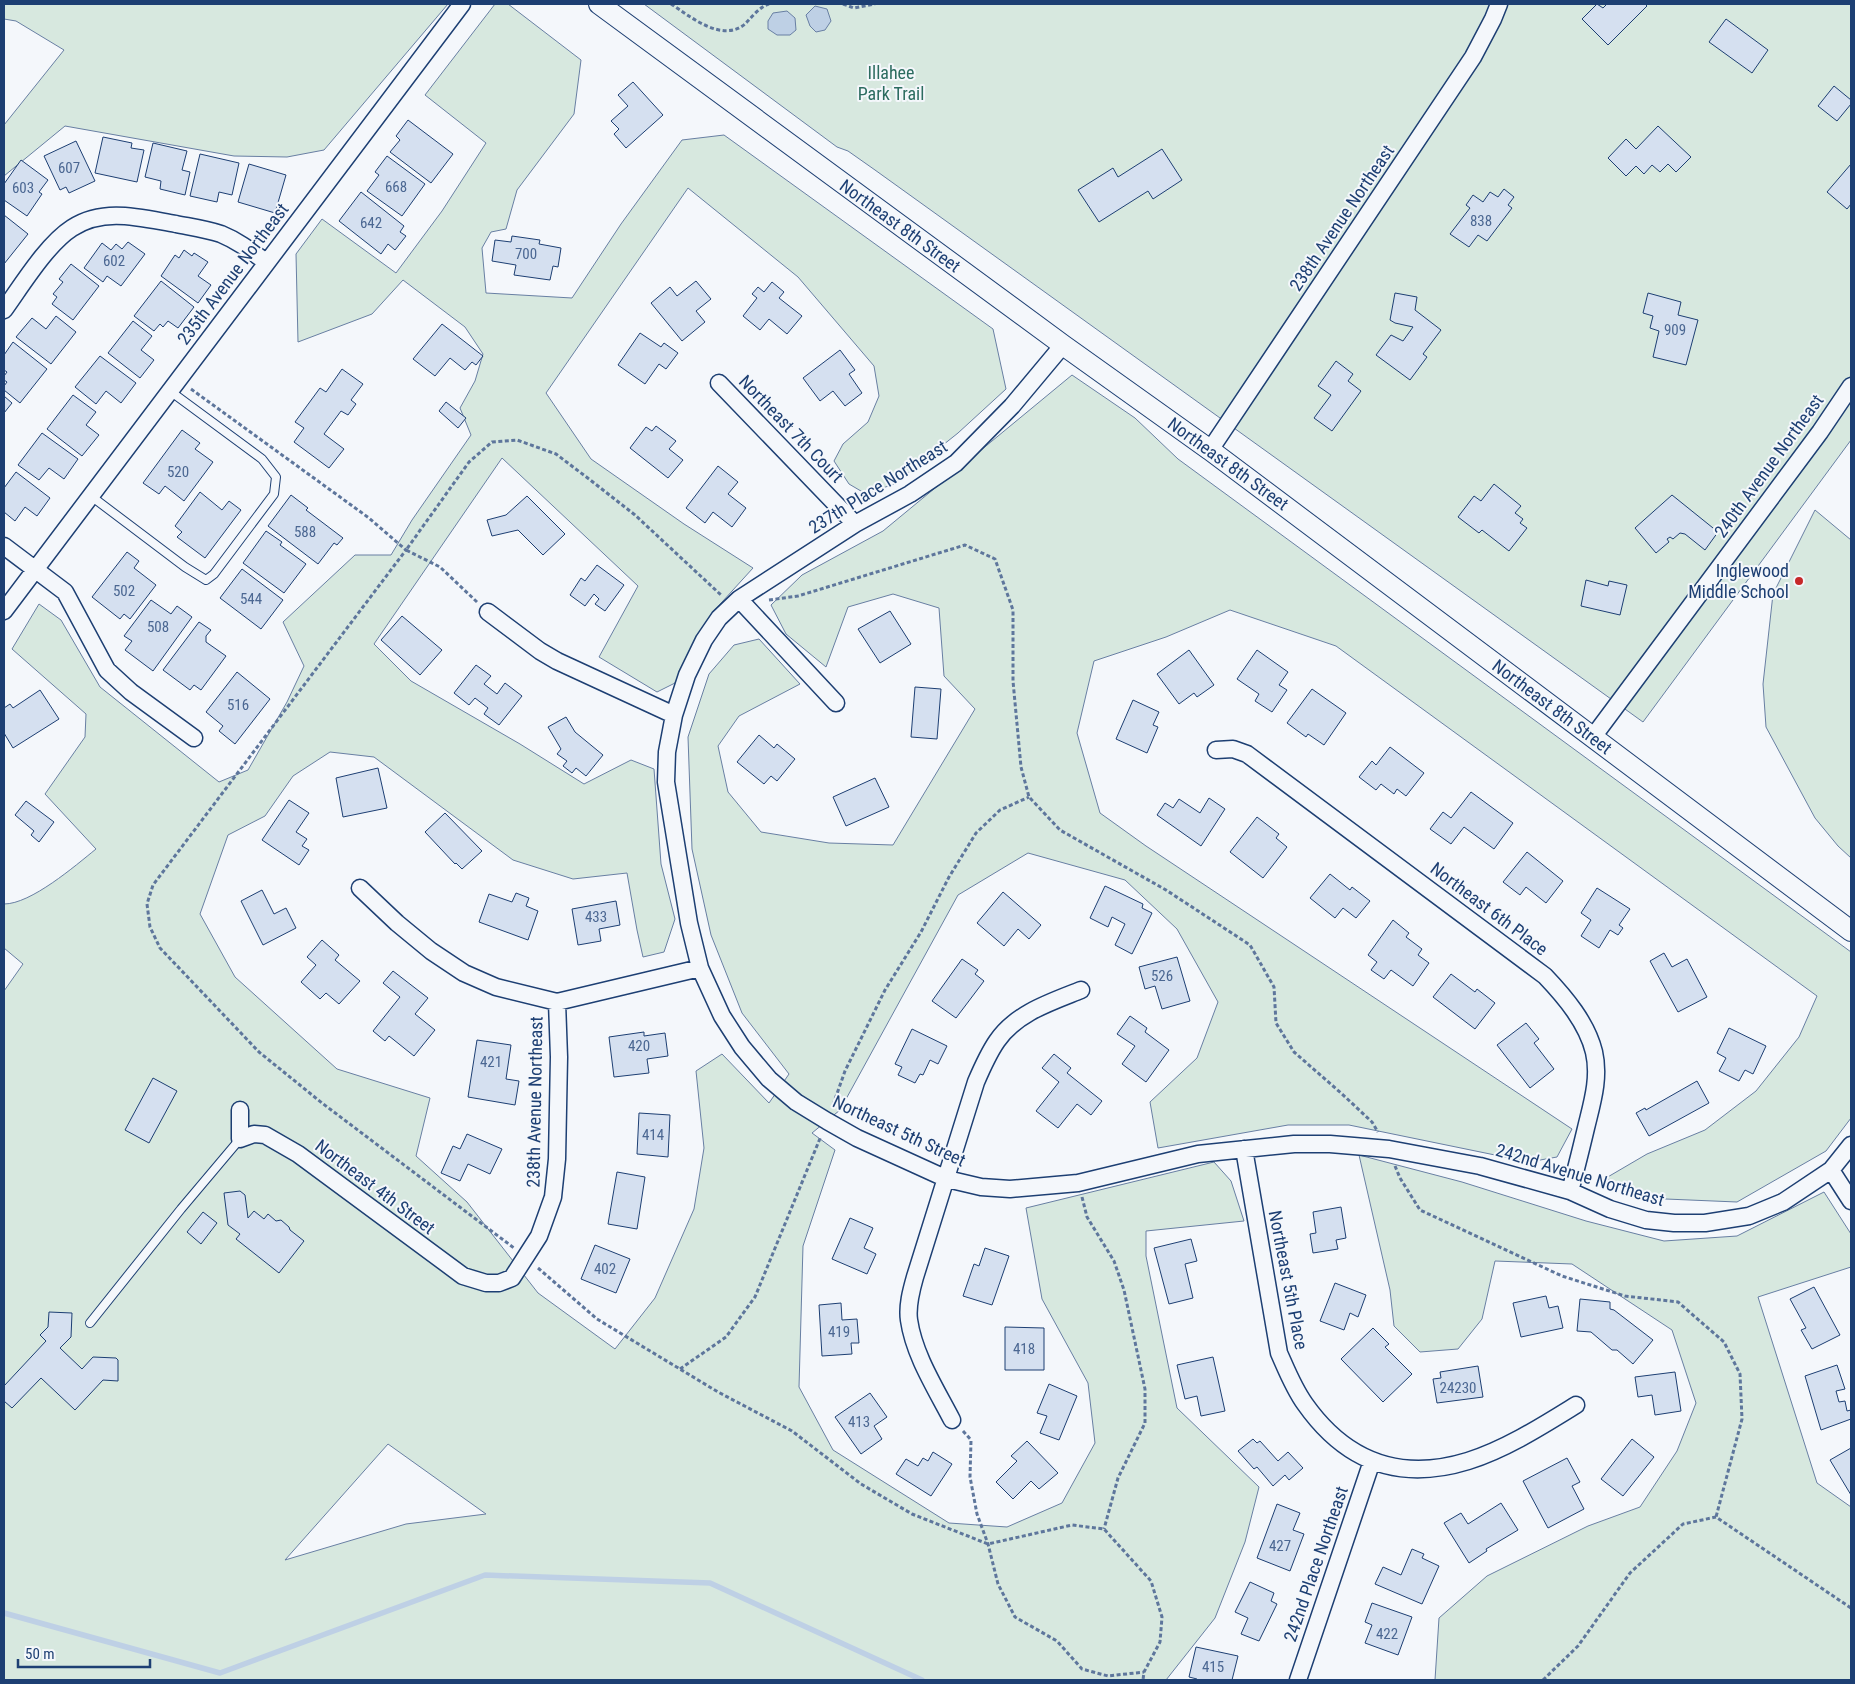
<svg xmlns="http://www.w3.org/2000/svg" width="1855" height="1684" font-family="'Roboto Condensed',sans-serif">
	<rect width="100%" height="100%" fill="#f4f7fb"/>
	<path fill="#d7e8df" stroke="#687fa3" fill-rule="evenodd" d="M4,4H448L324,150L287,157L234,156L65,126L4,176V125L64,50L16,21L4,19Z
		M495,4H508L581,60L574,114L517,190L506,229L491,232L482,248L486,293L572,298L621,224L682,140L724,135L993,329L1006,389L958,433L894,484L866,494L849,484L834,461L843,444L868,422L879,396L874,366L798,277L688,188L546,393L591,459L684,524L753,568L712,613L675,683L657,692L599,657L638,586L502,458L374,644L411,681L520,744L584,784L631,760L654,769L661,864L675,919L664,952L643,957L637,930L627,873L573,879L513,860L374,757L330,752L293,776L265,816L228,835L200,914L235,977L337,1069L430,1098L416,1156L467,1202L538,1293L615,1349L655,1298L694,1209L704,1148L696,1071L722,1054L769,1103L789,1074L742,1013L711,935L692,849L688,737L709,674L734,645L759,639L800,684L739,716L718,746L728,792L761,832L829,843L893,845L975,709L944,676L939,608L893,594L848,607L826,667L786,634L771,605L802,575L883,531L1072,375L1135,418L1178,459L1851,952V1118L1826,1151L1737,1202L1642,1198L1606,1178L1647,1154L1705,1130L1756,1091L1799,1037L1817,996L1336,646L1230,610L1166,637L1094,661L1077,733L1100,813L1146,846L1572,1129L1557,1157L1529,1162L1349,1125H1288L1158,1148L1150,1102L1197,1058L1218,1002L1177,929L1125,880L1028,853L958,895L840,1110L812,1133L835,1150L803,1246L799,1387L833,1450L949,1523L1007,1527L1062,1503L1095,1443L1088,1383L1042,1299L1026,1208L1214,1162L1231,1181L1244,1221L1146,1231V1256L1177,1408L1259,1487L1245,1542L1215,1618L1166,1680H4V991L23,964L4,948V904C31,904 75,866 96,849L45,794L85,737L86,714L12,649L39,604L61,620L100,687L219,782L248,770L287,702L304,666L283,622L355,555H391L412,520L471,435L460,408L475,381L483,354L465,327L403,280L372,314L298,342L296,254L322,219L396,273L442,211L486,143L425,95ZM388,1444L486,1514L406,1524L285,1560Z
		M644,4H1851V440L1643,722L875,170L848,151L837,147Z
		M1815,510L1851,540V858L1838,846L1815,818L1766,727L1763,684L1773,594Z
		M1359,1155L1462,1182L1586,1221L1664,1241L1737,1236L1824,1192L1851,1234V1267L1758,1297L1817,1483L1851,1507V1680H1435L1439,1618L1487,1576L1588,1526L1640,1507L1677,1451L1696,1403L1672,1330L1572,1264L1495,1261L1482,1319L1458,1349L1420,1352L1394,1326L1390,1290Z"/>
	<path fill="#bed0e5" stroke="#687fa3" d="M815,6L827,9L831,21L825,30L816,32L810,26L806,15Z
		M787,11L795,18L796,30L790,35H777L768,29V21L773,13Z"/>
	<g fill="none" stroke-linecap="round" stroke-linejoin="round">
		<path stroke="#bed0e5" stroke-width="5.5" d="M4,1613L220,1673L485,1575L710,1583L922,1680"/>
	</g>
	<path fill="#d5e0f0" stroke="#1d3f73" d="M1597,4L1603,8L1607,4H1645L1647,6L1608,45L1582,19Z
		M1726,19L1768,50L1752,73L1709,42Z
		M633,82L663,115L626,148L614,134L619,129L611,121L628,106L618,95Z
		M1834,86L1851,100V104L1837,121L1818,106Z
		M408,120L453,154L431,183L390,152L400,140L396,136Z
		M1658,126L1691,157L1676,172L1668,164L1660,172L1652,165L1644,174L1636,166L1626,176L1608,158L1626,139L1636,149Z
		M103,137L132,143L131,148L144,150L137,182L95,173Z
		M76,141L95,181L69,193L66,187L60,190L44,156Z
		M153,143L187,151L182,170L190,172L185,195L160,189L161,181L145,177Z
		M1162,149L1182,180L1153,199L1148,191L1099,222L1078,190L1113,168L1118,177Z
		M200,154L239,163L232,195L219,192L217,202L190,196Z
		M387,156L425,184L402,216L367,191L379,175L375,172Z
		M21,160L48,180L39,192L42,194L27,216L4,200V184Z
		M249,164L286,175L275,213L238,202Z
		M1851,164V204L1847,209L1827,192Z
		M1504,189L1514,197L1508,205L1512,208L1487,241L1478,235L1469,247L1450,234L1470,208L1466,205L1473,195L1483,202L1490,192L1498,197Z
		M361,192L404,226L400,232L406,236L395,250L388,244L381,254L339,221Z
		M4,215L28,234L4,264Z
		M512,236L540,240L539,244L561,248L558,267L553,266L550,280L514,275L516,265L492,261L495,240L511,242Z
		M128,242L145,254L121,286L107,276L103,282L84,268L102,243L111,250L116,244L122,249Z
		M184,250L192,256L194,253L208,262L198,276L211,285L198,303L161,276L175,255L179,258Z
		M71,264L99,286L73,320L52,304L57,297L53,294L63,282L59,279Z
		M161,281L194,307L178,328L168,321L163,327L160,324L154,331L134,316Z
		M696,281L711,299L696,311L705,322L682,341L651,303L670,287L677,296Z
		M772,282L784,292L779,298L802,316L787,334L769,319L760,330L743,316L757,298L752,294L758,287L764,292Z
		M1395,293L1417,297L1415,310L1441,330L1423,354L1427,357L1410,380L1376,355L1391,335L1403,341L1413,327L1395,323L1390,320Z
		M1648,293L1681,302L1678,315L1698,320L1686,365L1653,357L1659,331L1650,328L1653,316L1643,313Z
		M56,316L76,332L51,364L16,337L32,318L46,329Z
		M133,321L152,336L141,350L154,360L140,378L108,353Z
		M442,324L483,356L476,365L472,362L465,370L450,358L435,376L413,359Z
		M640,333L661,347L664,343L678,353L666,369L659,364L645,384L618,365Z
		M13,342L47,369L20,403L4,390V386L7,382L4,380V376L7,372L4,370V355Z
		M840,350L855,370L849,374L862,393L845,406L833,391L820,401L803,378Z
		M100,356L136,383L121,403L106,391L96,404L75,387Z
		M1336,361L1353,374L1348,381L1361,391L1332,431L1314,418L1331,395L1318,386Z
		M342,369L363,384L351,400L356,404L348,415L341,411L324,434L344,449L329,468L294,442L304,428L295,422L320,388L326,392Z
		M73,395L96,412L86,425L99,435L82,456L47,429Z
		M4,396L12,403L4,413Z
		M446,402L466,418L458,428L439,411Z
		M656,426L676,441L669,449L683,460L668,478L630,448L646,427L652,431Z
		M182,430L200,443L195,449L213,462L184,501L165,486L159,494L143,483Z
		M42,433L78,459L64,479L49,468L39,480L18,465Z
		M718,466L738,482L728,494L746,508L732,527L713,512L705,523L686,508Z
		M16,472L50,498L37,516L25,507L15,521L4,512V488Z
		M1494,484L1521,506L1515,513L1523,519L1520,523L1527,528L1509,551L1482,530L1479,533L1458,517L1474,496L1481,501Z
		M200,492L222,510L229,501L241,510L205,558L177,537L182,532L175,526Z
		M291,495L308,508L306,510L343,538L337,545L334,543L318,564L268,526Z
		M1672,495L1718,532L1705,550L1685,534L1680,533L1673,539L1670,537L1667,539L1669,542L1656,553L1635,528Z
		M527,496L565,534L543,555L518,530L492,536L487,520L506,515Z
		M266,531L282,542L280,545L306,564L284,593L243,563Z
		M127,552L139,561L134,568L156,585L130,619L124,614L120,619L92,597Z
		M597,565L624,585L605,611L595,604L599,599L594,594L585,606L570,595L581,578L585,581Z
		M242,569L283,600L261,629L220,598Z
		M1586,580L1608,586L1609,581L1627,585L1620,615L1581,606Z
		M151,600L171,614L177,606L192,617L153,671L125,650L132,641L124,636Z
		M890,611L911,644L880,663L858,629Z
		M402,616L442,650L420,675L381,640Z
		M199,622L211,630L206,636V642L226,656L201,690L194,685L190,690L163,670Z
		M1189,650L1214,685L1197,697L1194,693L1179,704L1157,674Z
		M1257,650L1288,672L1279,685L1287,690L1272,712L1255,701L1259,694L1237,679Z
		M476,665L491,676L484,684L497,694L505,683L522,696L499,725L484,714L488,708L475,698L469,705L454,693Z
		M237,672L270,699L235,744L219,731L223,726L206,712Z
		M915,687L941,689L937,739L911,737Z
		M1312,689L1346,713L1324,745L1308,734L1306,737L1287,723Z
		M40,690L59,719L13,748L4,733V708L10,704L13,708Z
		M1133,700L1159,712L1153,725L1158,727L1147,753L1116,739Z
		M566,717L575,732L603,755L586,776L576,768L572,773L563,766L567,761L557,754L561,749L548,727Z
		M759,735L774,748L777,744L795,759L777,781L771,776L764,784L737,762Z
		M1390,747L1424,773L1406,796L1397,789L1394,794L1381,784L1376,790L1359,777L1372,761L1376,765Z
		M378,768L387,808L343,817L336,778Z
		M875,778L889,807L846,826L833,797Z
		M1471,792L1513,823L1494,849L1464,827L1451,844L1430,829L1443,812L1451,818Z
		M1209,798L1225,809L1201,846L1157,815L1165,803L1173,808L1179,799L1200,813Z
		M289,800L309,813L296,832L307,839L302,846L309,850L299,865L262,840Z
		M26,801L54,822L39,842L31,835L34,831L15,815Z
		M445,813L482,851L462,869L456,863L455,864L425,832Z
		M1257,817L1279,834L1276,838L1287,847L1263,878L1230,852Z
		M1527,852L1563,881L1546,903L1526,887L1520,895L1503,882Z
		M1330,874L1350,890L1352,887L1370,901L1356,918L1343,908L1335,918L1310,898Z
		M1105,886L1143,904L1142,908L1152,913L1132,954L1115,945L1125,924L1112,917L1108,927L1090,918Z
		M1597,888L1630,909L1619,925L1623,928L1618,935L1610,930L1599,948L1581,936L1591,920L1581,913Z
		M262,890L274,914L286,908L296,928L263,945L241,901Z
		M1003,892L1041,925L1029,939L1018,929L1004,946L977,923Z
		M516,893L529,898L526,906L538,911L528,940L479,922L489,894L512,902Z
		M616,901L620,925L599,929L601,941L578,945L572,909Z
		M1393,920L1409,933L1406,937L1422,949L1418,955L1429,963L1413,986L1391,970L1384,979L1371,970L1377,962L1368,955Z
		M322,940L339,955L335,960L360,981L339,1004L326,993L320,999L301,982L316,965L307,957Z
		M1664,953L1672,967L1687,959L1707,997L1678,1012L1650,961Z
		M1177,957L1190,1001L1162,1009L1155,986L1145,989L1139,967Z
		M962,959L978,970L975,974L984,981L956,1018L932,1001Z
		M393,971L428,998L415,1014L435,1030L414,1056L389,1036L385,1041L373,1031L400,997L383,983Z
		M1451,974L1475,992L1477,989L1495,1003L1475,1029L1433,997Z
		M1130,1016L1147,1028L1145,1032L1169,1050L1146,1082L1122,1064L1135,1046L1117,1034Z
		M1526,1023L1539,1039L1534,1043L1554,1069L1530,1088L1497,1045Z
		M1729,1028L1766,1046L1753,1074L1745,1070L1739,1081L1719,1071L1726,1058L1717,1053Z
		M912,1029L947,1046L938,1064L930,1060L923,1075L920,1074L915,1083L898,1075L902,1067L895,1064Z
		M644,1032V1036L665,1033L668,1056L647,1059L649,1073L614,1077L609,1037Z
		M477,1040L511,1045L506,1079L519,1081L515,1105L468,1097Z
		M1054,1054L1071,1068L1067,1073L1102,1101L1091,1115L1077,1104L1058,1128L1036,1111L1059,1082L1042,1068Z
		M153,1078L177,1091L149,1143L125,1130Z
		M1697,1081L1709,1103L1649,1136L1636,1113L1645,1108L1646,1110Z
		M639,1113L670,1115L668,1157L637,1154Z
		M467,1134L502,1149L490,1174L468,1164L460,1181L441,1173L453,1146L460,1149Z
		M617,1172L645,1177L637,1229L608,1224Z
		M240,1191L245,1195L248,1218L254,1211L264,1219L268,1214L276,1221L281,1220L289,1227L290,1230L304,1241L279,1273L236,1239L240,1234L228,1225L224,1193Z
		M1341,1207L1346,1238L1336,1240L1338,1249L1313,1253L1310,1234L1316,1233L1313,1212Z
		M203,1212L217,1223L201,1244L187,1232Z
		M850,1218L873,1228L864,1248L876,1254L867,1274L832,1259Z
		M1191,1239L1197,1261L1185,1264L1193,1298L1169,1304L1154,1248Z
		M595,1245L630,1259L616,1293L581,1279Z
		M985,1248L1009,1256L992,1305L963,1296L974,1264L979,1266Z
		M1335,1283L1366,1295L1358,1317L1350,1313L1344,1330L1320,1321Z
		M1814,1287L1840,1335L1812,1349L1801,1330L1806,1328L1790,1299Z
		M1546,1296L1549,1308L1558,1306L1563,1328L1521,1337L1513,1303Z
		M1580,1299L1610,1302V1309L1614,1310L1653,1340L1633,1364L1617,1350H1612L1591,1332L1577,1331Z
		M841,1303L842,1320L857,1319L859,1343H851L852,1354L822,1356L819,1305Z
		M49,1312L72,1313L71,1337L60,1348L82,1369L93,1357L116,1358L118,1360V1381L103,1380L75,1410L41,1378L12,1408L4,1401V1386L46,1341L40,1335L48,1327Z
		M1005,1327L1044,1328V1370H1005Z
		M1373,1328L1389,1344L1385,1347L1412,1374L1383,1402L1341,1359Z
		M1213,1357L1225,1411L1201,1416L1197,1396L1185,1399L1177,1365Z
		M1837,1365L1845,1389L1836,1391L1839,1402L1845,1401L1847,1411L1851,1410V1419L1821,1430L1805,1376Z
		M1478,1366L1483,1397L1437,1403L1433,1379L1441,1378L1440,1372Z
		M1675,1372L1681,1411L1655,1415L1652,1395L1638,1397L1635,1377Z
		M1049,1384L1077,1396L1059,1440L1040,1433L1047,1416L1037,1413Z
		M870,1393L887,1417L874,1426L882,1439L861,1454L835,1417Z
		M1253,1439L1257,1443L1260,1441L1278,1461L1288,1452L1303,1468L1289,1480L1285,1475L1273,1486L1257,1467L1254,1469L1238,1451Z
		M1632,1439L1654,1457L1623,1496L1601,1479Z
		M1027,1441L1058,1473L1039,1489L1031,1481L1013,1499L996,1482L1017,1461L1011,1456Z
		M1851,1448V1495L1830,1460Z
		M933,1452L952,1464L931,1496L896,1474L906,1459L918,1466L923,1458L928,1461Z
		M1567,1458L1580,1482L1572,1486L1584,1509L1548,1528L1523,1481Z
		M1501,1503L1518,1530L1486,1549L1487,1551L1469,1563L1444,1523L1461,1513L1468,1524Z
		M1277,1504L1300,1513L1293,1530L1304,1534L1290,1571L1257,1558Z
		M1412,1549L1424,1554L1422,1558L1439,1566L1422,1604L1375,1584L1383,1567L1401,1575Z
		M1250,1582L1274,1593L1271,1601L1277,1604L1259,1641L1241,1634L1248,1618L1235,1612Z
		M1372,1603L1412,1617L1398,1655L1365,1643L1372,1625L1365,1622Z
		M1196,1647L1238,1656L1232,1680H1196L1197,1679L1189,1677Z"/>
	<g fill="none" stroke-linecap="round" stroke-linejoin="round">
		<g stroke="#1d3f73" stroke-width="10">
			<path id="service" d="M91,496L185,567L206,580L214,574L274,494L276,477L262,459L170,391
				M90,1323L181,1209L240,1139"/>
		</g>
		<g stroke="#1d3f73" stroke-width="19">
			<path id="minor" d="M4,310C22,285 47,244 72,228C104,207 141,218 176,224C191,227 206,229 221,234C238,241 251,251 266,262
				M1063,345L1012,406L956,463L910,494L855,524L739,599L719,618L704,640L687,675L674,715L667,752L666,782L689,923L700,968L722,1016L742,1047L769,1079L796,1102L827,1121L857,1138L947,1179L981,1187L1010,1189L1078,1183L1198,1154L1294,1144H1330L1389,1149L1480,1166L1570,1191L1610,1209L1646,1220L1674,1223H1705L1749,1216L1783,1202L1831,1170L1851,1145
				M719,383L855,524
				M1210,450L1473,57L1493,19L1499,4
				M4,546L65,592L107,670L131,692L194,738
				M739,599L836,703
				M4,611L462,4
				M488,612L540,651L557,661L674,715
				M1593,737L1820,432L1851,386
				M1216,750L1233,749L1247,754L1545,976C1565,997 1587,1023 1594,1052C1600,1078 1592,1103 1586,1128C1581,1149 1576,1170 1570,1191
				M360,888L397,923L431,951L464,973L496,987L557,1002L700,968
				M240,1110V1139L254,1134L265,1135L298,1154L463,1276L486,1283H499L512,1278L539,1236L553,1197L557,1159L559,1057L557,1002
				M1244,1149L1279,1353C1287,1371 1294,1389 1305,1404C1346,1462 1400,1482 1468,1461C1506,1449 1542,1426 1576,1405
				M1831,1170L1851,1201
				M952,1420C936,1389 914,1355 909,1320C907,1306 911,1291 915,1277L976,1082C982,1068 988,1054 997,1041C1016,1013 1051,1002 1081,990
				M1298,1680L1372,1461"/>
		</g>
		<g stroke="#1d3f73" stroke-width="22">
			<path id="tertiary" d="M599,4L1063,345L1210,450L1851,931"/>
		</g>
		<path stroke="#5e769c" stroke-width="3" stroke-dasharray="4 2.5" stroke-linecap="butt" d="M671,4C691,17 722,43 745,24C752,17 759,7 769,4
			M843,4L854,8L875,4
			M191,389L369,518L406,550L153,885L147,904L150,927L160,948L259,1052L322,1103L514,1248
			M769,600L798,596L965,545L995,559L1013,610V681L1021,767L1029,797L1060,830L1166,890L1250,945L1274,987L1276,1023L1294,1052L1341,1093L1372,1122L1378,1132
			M477,602L440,567L406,550L469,462L492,442L517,440L556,454L589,479L635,515L721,595
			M833,1105L845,1071L885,990L921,932L949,877L976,833L1000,810L1029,797
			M1395,1166L1400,1178L1420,1210L1562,1276L1625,1296L1678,1302L1724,1342L1740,1374L1742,1419L1716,1517
			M1082,1197L1087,1217L1114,1261L1124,1290L1145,1389V1423L1118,1478L1104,1529
			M538,1268L597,1319L718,1392L792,1431L861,1484L912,1514L988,1544L1072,1525L1104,1529L1151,1581L1162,1617L1160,1642L1144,1672L1143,1680
			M680,1369L726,1337L755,1297L821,1136
			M963,1431L971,1440L970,1477L977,1514L988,1544L998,1584L1015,1617L1057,1641L1082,1669L1108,1676L1144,1672
			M1543,1680L1578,1646L1630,1573L1683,1524L1716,1517L1851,1608"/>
		<use href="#service" stroke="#f4f7fb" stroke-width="8"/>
		<use href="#minor" stroke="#f4f7fb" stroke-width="16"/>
		<use href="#tertiary" stroke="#f4f7fb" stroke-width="20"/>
	</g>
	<circle fill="#c62828" stroke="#f4f7fb" stroke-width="2" cx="1799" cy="581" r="5"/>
	<g text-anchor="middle" stroke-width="4" stroke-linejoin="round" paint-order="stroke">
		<g font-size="15" fill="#4b6792">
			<text x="69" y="173">607</text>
			<text x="396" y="192">668</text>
			<text x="23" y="193">603</text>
			<text x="1481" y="226">838</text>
			<text x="371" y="228">642</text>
			<text x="526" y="259">700</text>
			<text x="114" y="266">602</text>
			<text x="1675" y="335">909</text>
			<text x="178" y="477">520</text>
			<text x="305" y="537">588</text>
			<text x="124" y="596">502</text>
			<text x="251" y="604">544</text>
			<text x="158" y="632">508</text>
			<text x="238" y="710">516</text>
			<text x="596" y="922">433</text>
			<text x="1162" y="981">526</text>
			<text x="639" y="1051">420</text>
			<text x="491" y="1067">421</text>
			<text x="653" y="1140">414</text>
			<text x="605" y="1274">402</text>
			<text x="839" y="1337">419</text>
			<text x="1024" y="1354">418</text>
			<text x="1458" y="1393">24230</text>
			<text x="859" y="1427">413</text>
			<text x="1280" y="1551">427</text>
			<text x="1387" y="1639">422</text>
			<text x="1213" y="1672">415</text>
		</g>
		<g font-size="18" fill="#2c6c60" stroke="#f4f7fb">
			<text x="891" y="79">Illahee<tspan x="891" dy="21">Park Trail</tspan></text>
		</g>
		<g font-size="18" fill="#1d3f73" stroke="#f4f7fb">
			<text transform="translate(1342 218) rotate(-56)" y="6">238th Avenue Northeast</text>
			<text transform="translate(900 226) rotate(36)" y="6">Northeast 8th Street</text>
			<text transform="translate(233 274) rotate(-53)" y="6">235th Avenue Northeast</text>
			<text transform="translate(791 429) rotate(46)" y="6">Northeast 7th Court</text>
			<text transform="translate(1228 464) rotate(36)" y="6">Northeast 8th Street</text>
			<text transform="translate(1769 466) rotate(-54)" y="6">240th Avenue Northeast</text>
			<text transform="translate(878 487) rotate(-32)" y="6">237th Place Northeast</text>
			<text transform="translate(1552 707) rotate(37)" y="6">Northeast 8th Street</text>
			<text transform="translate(1489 909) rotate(37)" y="6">Northeast 6th Place</text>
			<text transform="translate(535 1102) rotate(-89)" y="6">238th Avenue Northeast</text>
			<text transform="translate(899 1131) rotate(25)" y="6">Northeast 5th Street</text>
			<text transform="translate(1580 1175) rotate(17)" y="6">242nd Avenue Northeast</text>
			<text transform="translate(375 1187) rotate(37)" y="6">Northeast 4th Street</text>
			<text transform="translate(1288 1280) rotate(79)" y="6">Northeast 5th Place</text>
			<text transform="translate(1316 1564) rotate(-71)" y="6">242nd Place Northeast</text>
		</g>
		<g font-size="18" fill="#1d3f73" stroke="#f4f7fb" text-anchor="end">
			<text x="1789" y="577">Inglewood<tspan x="1789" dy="21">Middle School</tspan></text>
		</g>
	</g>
	<rect width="1855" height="1684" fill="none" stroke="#1d3f73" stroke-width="10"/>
	<path d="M18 1659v8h132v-8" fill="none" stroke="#1d3f73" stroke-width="2.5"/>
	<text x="25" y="1659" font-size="15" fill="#1d3f73" stroke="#f4f7fb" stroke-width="4" paint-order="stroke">50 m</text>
</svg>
